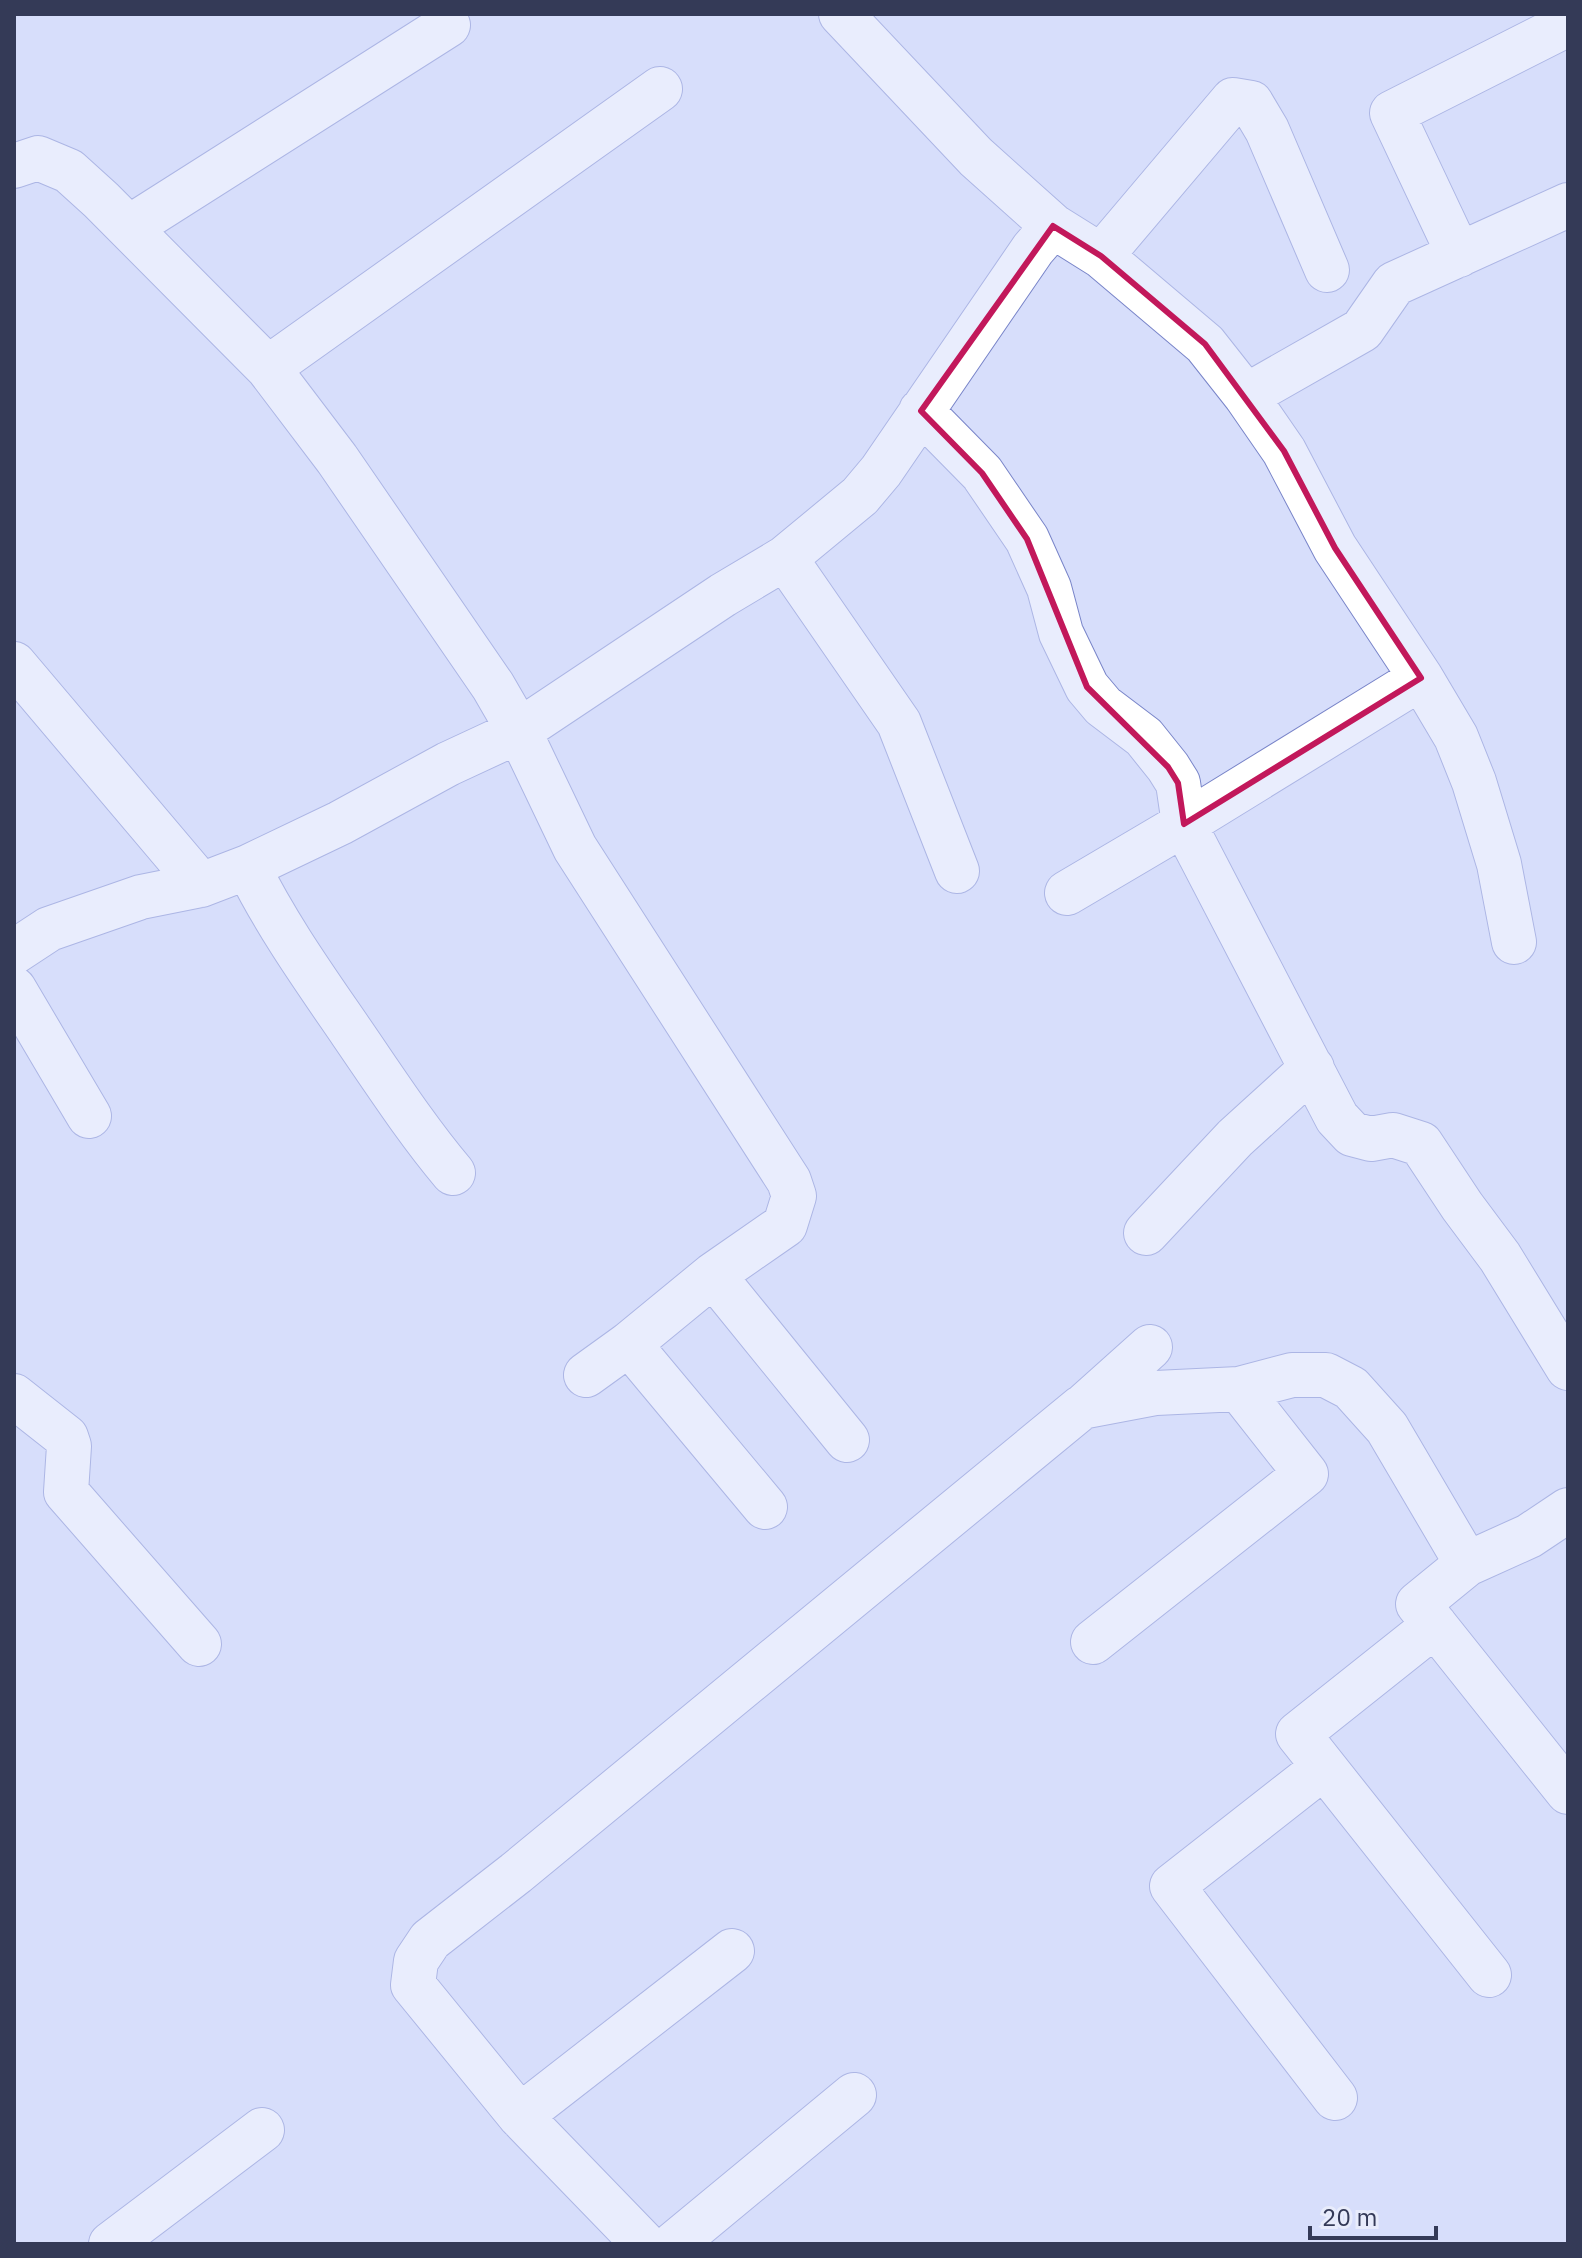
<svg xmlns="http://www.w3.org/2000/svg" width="1582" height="2258" font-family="'IBM Plex Sans',sans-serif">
	<rect width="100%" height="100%" fill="#d7defb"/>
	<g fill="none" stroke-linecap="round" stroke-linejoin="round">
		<g stroke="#7985c9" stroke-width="46">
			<path id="minor" d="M841,14L976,157L1053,226L1101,256L1205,344L1246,396L1284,451L1335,548L1421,678L1456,737L1474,782L1499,864L1514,942
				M14,166L38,158L69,171L101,200L268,368L337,459L493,686L519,731L575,848L789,1181L794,1196L785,1225L713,1275L629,1344L586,1375
				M130,227L448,25
				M1459,255L1392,113L1568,24
				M1101,256L1233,100L1251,103L1267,130L1327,270
				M268,368L660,89
				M1246,396L1362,330L1394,284L1568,205
				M921,411L982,473L1027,539L1049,588L1061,633L1087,687L1103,706L1144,737L1168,767L1178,783L1184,824L1067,893
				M785,558L899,723L957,871
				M14,664L201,885
				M1421,678L1184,824L1337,1118L1352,1134L1371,1139L1393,1135L1421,1144L1462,1206L1500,1257L1568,1368
				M248,867C277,926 315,979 352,1033C385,1081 416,1129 453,1173
				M14,952L49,929L141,897L201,885L248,867L340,823L448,764L519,731L723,595L785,558L860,496L881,471L1033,249L1053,226
				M14,989L89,1116
				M1146,1233L1235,1138L1312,1068
				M713,1275L847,1440
				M629,1344L765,1507
				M14,1396L66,1437L69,1446L66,1492L199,1644
				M1083,1407L1150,1347
				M1467,1564L1418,1604L1568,1792
				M1435,1625L1298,1734L1489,1975
				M1093,1642L1306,1474L1239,1389
				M1324,1767L1172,1886L1335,2098
				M520,2116L732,1951
				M111,2244L262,2130
				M644,2244L520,2116L413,1985L416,1961L430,1940L516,1873L1082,1407L1156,1393L1239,1389L1292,1375H1326L1351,1388L1387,1428L1467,1564L1529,1536L1568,1510
				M674,2244L854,2095"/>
		</g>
		<use href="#minor" stroke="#fff" stroke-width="44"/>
	</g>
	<path d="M0 0H1582V2258H0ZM1053,226L1101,256L1205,344L1284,451L1335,548L1421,678L1184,824L1178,783L1168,767L1087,687L1027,539L982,473L921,411Z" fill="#d7defb" fill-opacity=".55" fill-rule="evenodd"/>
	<path fill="none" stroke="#c2185b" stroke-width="6" stroke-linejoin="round" d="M1053,226L1101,256L1205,344L1284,451L1335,548L1421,678L1184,824L1178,783L1168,767L1087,687L1027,539L982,473L921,411Z"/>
	<rect width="1582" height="2258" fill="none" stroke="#343a57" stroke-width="32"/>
	<path d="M1310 2226v12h126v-12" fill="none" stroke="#343a57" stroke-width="4"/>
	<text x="1322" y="2226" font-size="24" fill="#343a57" stroke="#e8ecfb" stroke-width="6" paint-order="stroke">20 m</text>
</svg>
